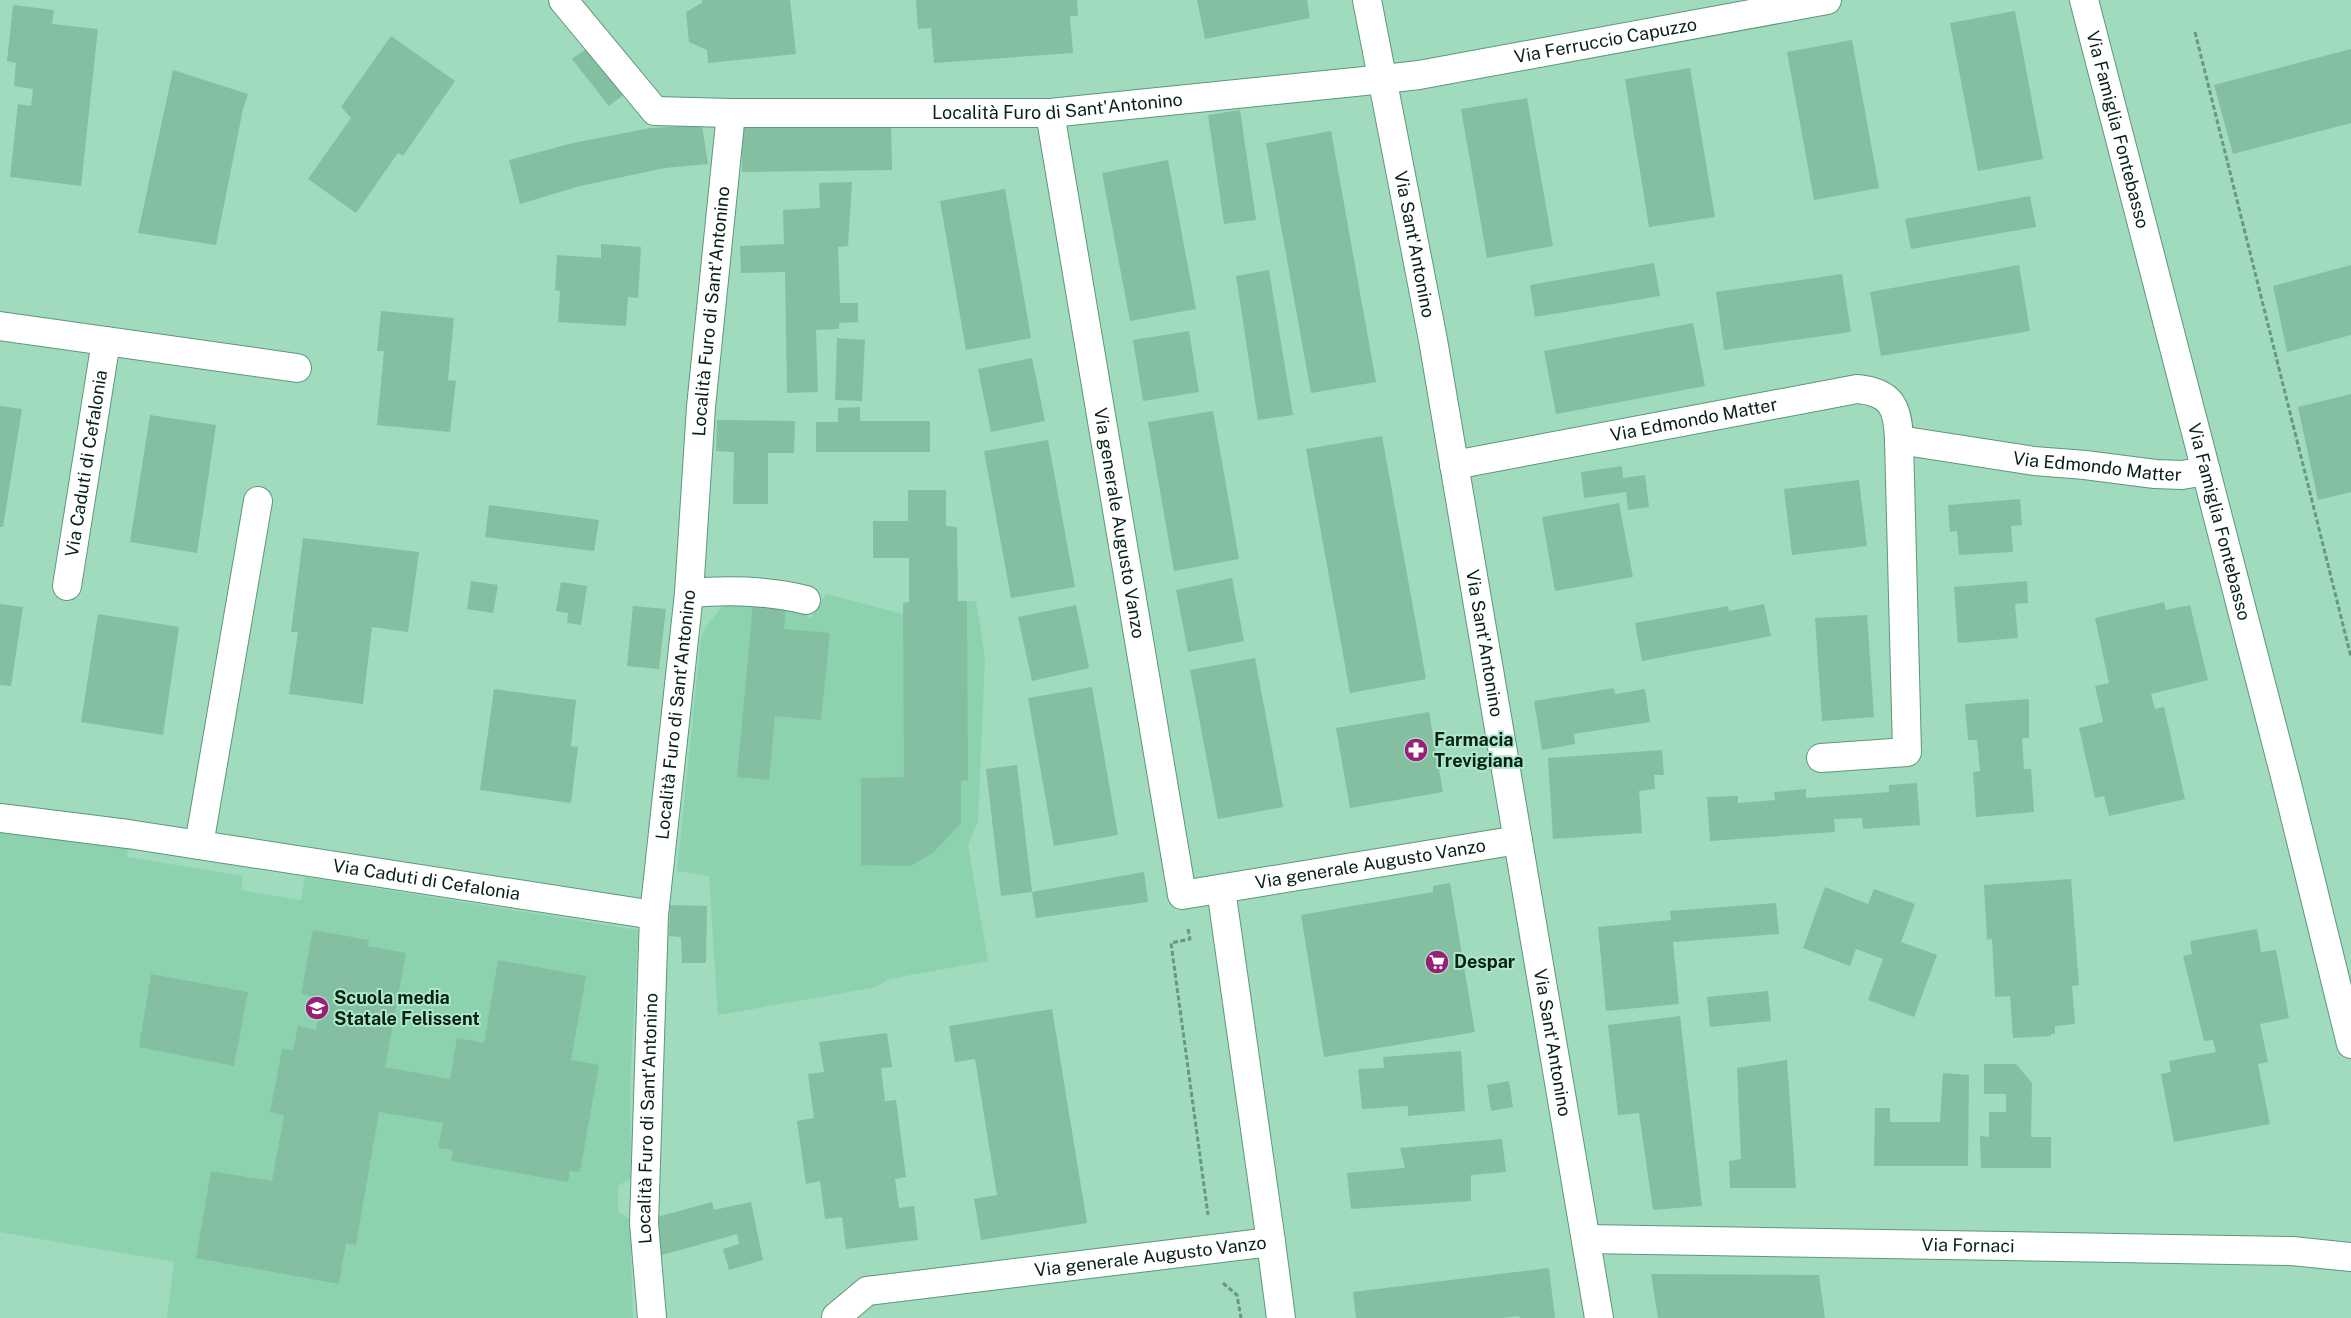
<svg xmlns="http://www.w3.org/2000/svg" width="2351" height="1318" font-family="'Public Sans',sans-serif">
	<rect width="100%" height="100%" fill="#9fdbbc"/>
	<path fill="#8dd2af" d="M826,594L903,614V603L909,602L976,601L985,657L978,821L968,845L988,961L889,979L877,987L718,1015L709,876L677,871L701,638L707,625L722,607L736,597L787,603L811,618Z
		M0,832L128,847L127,857L243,876L241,890L301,900L305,877L638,930L630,1087L631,1178L618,1186V1211L630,1220L633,1318H167L174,1262L0,1232Z"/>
	<path fill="#84bfa1" d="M702,0H790L796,54L708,63L707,50L689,42L686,12L702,3Z
		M916,0H1077L1078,16H1070L1073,53L934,63L931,28L918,29Z
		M1197,0H1307L1310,18L1205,39Z
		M13,5L54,10L52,24L98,29L81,186L10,177L18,104L31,106L33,89L14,86L16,63L7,61Z
		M2015,11L2043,159L1978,171L1950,23Z
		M391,36L455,81L403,156L398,153L356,213L308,179L351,118L341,107Z
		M1852,40L1879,188L1814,200L1787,52Z
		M590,46L626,93L609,106L572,59Z
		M2351,49V123L2233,154L2214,85Z
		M1690,68L1715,217L1649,227L1625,79Z
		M173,70L248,94L243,109L216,245L138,233Z
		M1527,98L1553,246L1487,258L1461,109Z
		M1240,110L1256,220L1224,224L1208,115Z
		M891,118L892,170L742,172V120Z
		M702,125L708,164L665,168L580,186L520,204L509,160L573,143L651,128Z
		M1331,131L1376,382L1311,393L1266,143Z
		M1168,160L1196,309L1130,321L1102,173Z
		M852,182L848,246L838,247L840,303H858V322L839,323V329L816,330L818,392L787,393L785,272L741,273L740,246L784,244L783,210L820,208L819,183Z
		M1005,189L1031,338L966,350L940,201Z
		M2030,196L2036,227L1911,249L1905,219Z
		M601,244L641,247L638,298L628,297L626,326L558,322L560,291L555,290L557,255L601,258Z
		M1654,263L1660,296L1535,317L1530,285Z
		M2019,265L2030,331L1881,356L1870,292Z
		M2351,265V335L2287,352L2273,286Z
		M1269,270L1293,415L1258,420L1236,276Z
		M1842,274L1851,332L1724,350L1716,292Z
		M381,311L454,318L448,380L456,381L450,432L377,425L384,351H377Z
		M1693,323L1705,386L1556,414L1544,351Z
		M1189,331L1199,392L1143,401L1133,340Z
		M837,338L865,340L862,401L835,400Z
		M1032,358L1045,421L991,432L978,369Z
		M2351,394V492L2318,500L2298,407Z
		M0,406L22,409L3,527H0Z
		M860,407V421H930V452H816V422H838V408Z
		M1213,411L1239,559L1174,571L1148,422Z
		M150,415L216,425L197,553L130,542Z
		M717,420L795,421L794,453H768V504H733L734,452L716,451Z
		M1382,436L1426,679L1350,693L1306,449Z
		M1048,440L1075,587L1011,598L984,451Z
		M1622,466L1623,478L1645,475L1649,507L1628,510L1626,492L1584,498L1581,472Z
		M1859,480L1867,546L1792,555L1784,489Z
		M908,490H946V526L957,527L958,601H967L968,780L961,781V823L933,853L910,866L861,865V778L904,777L903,603L909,602V558H873V521H908Z
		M2020,499L2022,525L2011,526L2013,552L1959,555L1957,531L1950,532L1948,505Z
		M1619,503L1633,577L1555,591L1542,517Z
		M489,505L599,520L594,551L485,537Z
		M303,538L419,552L408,632L372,627L363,704L289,694L298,632H291Z
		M1232,578L1244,641L1188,652L1176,590Z
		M471,581L498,585L493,613L467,609Z
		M2027,581L2028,603L2015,604L2018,638L1958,643L1954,587Z
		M561,582L587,586L581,625L567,623L568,613L556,611Z
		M2164,602L2166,610L2190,605L2208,680L2151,694L2155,709L2164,707L2185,799L2109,816L2104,796L2095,798L2079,728L2103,722L2095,686L2109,683L2095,618Z
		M753,603L786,607L784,629L830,633L821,720L775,716L769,780L737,777Z
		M0,604L23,607L11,686L0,685Z
		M1764,604L1771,636L1642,661L1635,623L1728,606L1729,611Z
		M1076,605L1089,668L1032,681L1018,617Z
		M633,606L666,609L659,669L627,666Z
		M98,614L179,627L163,735L81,722Z
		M1867,615L1874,717L1822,721L1815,618Z
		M1255,658L1283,807L1218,819L1190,670Z
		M1092,687L1118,835L1054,846L1028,698Z
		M1614,688L1615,694L1645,689L1650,722L1574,734L1575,744L1542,750L1534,701Z
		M494,689L576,700L571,746L578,747L571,803L480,790Z
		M2029,699V738H2022L2024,769H2031L2034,812L1976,817L1973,772L1980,771L1977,740H1968L1965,704Z
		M1429,712L1443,792L1350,808L1336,728Z
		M1662,750L1664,775H1654L1655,789L1639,791L1642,833L1553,839L1548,758Z
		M1017,765L1032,892L1001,896L986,769Z
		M1917,783L1920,825L1863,829L1862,818L1834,819L1835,832L1710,841L1707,797L1738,796V803L1775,800L1774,792L1806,789V798L1889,792V785Z
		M1144,872L1148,902L1036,918L1032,892Z
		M2071,879L2079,985L2072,986L2075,1024L2055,1026V1034H2051V1036L2013,1038L2010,996L1995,997L1992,939L1987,940L1984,885Z
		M1450,883L1475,1032L1324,1057L1301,915L1433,892V886Z
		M1825,887L1868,904L1874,889L1915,904L1901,942L1937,955L1914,1017L1868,1000L1883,959L1856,949L1850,966L1803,948Z
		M1776,903L1779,934L1673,942L1679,1004L1606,1011L1598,927L1671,920L1670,911Z
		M670,905L707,906L706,963H682L681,937L669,936Z
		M2257,929L2261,952L2276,950L2289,1018L2260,1024L2268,1062L2258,1064L2270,1124L2174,1142L2161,1074L2171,1072L2169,1061L2216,1052L2213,1040L2204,1041L2183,956L2192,954L2190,941Z
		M313,930L369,940L368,946L406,953L385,1067L450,1079L457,1038L484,1043L498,960L586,976L571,1060L599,1065L580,1172L570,1171L568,1182L451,1161L453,1150L438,1148L443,1123L379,1112L356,1245L346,1243L339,1284L196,1258L211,1171L272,1181L284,1115L270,1112L282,1049L293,1050L298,1026L316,1030L322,998L301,994Z
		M151,974L248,992L234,1066L139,1047Z
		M1768,991L1771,1021L1710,1027L1707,997Z
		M1052,1009L1087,1223L981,1240L974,1199L997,1195L975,1059L955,1062L949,1026Z
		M1680,1016L1702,1206L1653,1210L1639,1113L1618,1115L1608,1025Z
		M887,1033L892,1067L881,1068L885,1101L896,1100L906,1177L895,1179L899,1208L914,1206L918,1240L846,1249L842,1217L825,1219L820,1181L806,1184L797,1121L814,1118L808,1074L824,1072L819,1042Z
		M1461,1051L1465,1111L1408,1116V1106L1362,1109L1358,1069L1384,1068L1383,1057Z
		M1787,1060L1796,1188H1730L1729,1161L1741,1159L1737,1068Z
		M1984,1064H2016L2032,1083L2031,1137H2051V1168H1981L1980,1136L1989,1137V1112H2006V1094H1984Z
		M1943,1073L1969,1075L1968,1166H1874L1875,1108H1890V1122H1940Z
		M1509,1081L1513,1107L1491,1111L1487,1085Z
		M1502,1139L1506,1172L1471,1175V1201L1351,1209L1347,1173L1405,1168L1400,1148Z
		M712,1202L714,1210L751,1202L763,1260L729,1270L723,1249L739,1244L737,1234L655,1257L657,1217Z
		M1549,1268L1555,1318H1520L1519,1316L1502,1318H1356L1353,1292Z
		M1651,1274L1819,1275L1825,1318H1658Z"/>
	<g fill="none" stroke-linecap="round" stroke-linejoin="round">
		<g stroke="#5e977b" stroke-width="30">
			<g id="minor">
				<path d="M563,0L655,111L731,113"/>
				<path id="s1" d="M1367,0L1433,340L1599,1318"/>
				<path id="s2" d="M2084,0L2287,784L2351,1044"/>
				<path id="s3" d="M1050,113L1182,895L1518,840"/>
				<path d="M0,326L297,368"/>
				<path id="s4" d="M1454,465L1857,389C1892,392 1898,408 1899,440L2034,461L2085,465L2155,474L2182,475L2206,471"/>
				<path id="s5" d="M67,586L106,341"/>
				<path d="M689,593C728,590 768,590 806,600"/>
				<path d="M1821,758L1907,752L1899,440"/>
				<path id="s6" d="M0,818L128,834L654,915"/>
				<path d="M199,845L258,501"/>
				<path id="s7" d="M1586,1239L2292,1251L2351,1257"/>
				<path d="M1271,1242L1281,1318"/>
				<path id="s8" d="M836,1317L867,1291L1271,1242L1221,889"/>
				<path id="s9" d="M652,1318L644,1223L654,915L689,593L701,407L731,113H1050L1384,79L1419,75L1827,0"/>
			</g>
		</g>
		<path stroke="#699880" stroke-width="3" stroke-dasharray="5 2.5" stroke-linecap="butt" d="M2195,32L2351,657
			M1188,929L1190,939L1171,943L1208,1215
			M1223,1283L1237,1295L1241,1318"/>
		<use href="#minor" stroke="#fff" stroke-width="28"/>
	</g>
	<defs>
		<g id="pharmacy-disc" transform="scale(1.25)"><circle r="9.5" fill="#981e77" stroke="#ace8c9"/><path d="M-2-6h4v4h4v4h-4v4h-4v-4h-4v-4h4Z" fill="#fff"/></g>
		<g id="supermarket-disc" transform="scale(1.25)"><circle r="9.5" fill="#981e77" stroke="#ace8c9"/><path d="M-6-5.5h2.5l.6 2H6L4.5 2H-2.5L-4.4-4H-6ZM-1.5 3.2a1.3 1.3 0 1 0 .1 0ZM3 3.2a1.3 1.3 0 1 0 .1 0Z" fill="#fff"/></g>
		<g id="school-disc" transform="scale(1.25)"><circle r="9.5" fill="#981e77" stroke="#ace8c9"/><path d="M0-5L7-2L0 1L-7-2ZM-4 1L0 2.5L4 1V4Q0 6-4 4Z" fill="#fff"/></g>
	</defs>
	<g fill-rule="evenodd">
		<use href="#pharmacy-disc" x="1416" y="750"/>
		<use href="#supermarket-disc" x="1437" y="962"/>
		<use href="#school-disc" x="317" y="1008"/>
	</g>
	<g text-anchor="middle" stroke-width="4" stroke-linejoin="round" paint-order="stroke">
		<g font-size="18" fill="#082015" stroke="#ace8c9">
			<text dy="6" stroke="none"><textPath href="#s9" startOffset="2089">Via Ferruccio Capuzzo</textPath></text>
			<text dy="6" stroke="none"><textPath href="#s9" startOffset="1536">Località Furo di Sant'Antonino</textPath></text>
			<text dy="6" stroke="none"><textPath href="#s2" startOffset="134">Via Famiglia Fontebasso</textPath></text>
			<text dy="6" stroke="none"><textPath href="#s1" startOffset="249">Via Sant'Antonino</textPath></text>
			<text dy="6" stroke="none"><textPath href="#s9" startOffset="1010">Località Furo di Sant'Antonino</textPath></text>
			<text dy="6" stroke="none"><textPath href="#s4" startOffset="244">Via Edmondo Matter</textPath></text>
			<text dy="6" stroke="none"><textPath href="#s5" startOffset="124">Via Caduti di Cefalonia</textPath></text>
			<text dy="6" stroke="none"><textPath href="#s4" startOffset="686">Via Edmondo Matter</textPath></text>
			<text dy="6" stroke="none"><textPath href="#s2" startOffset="539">Via Famiglia Fontebasso</textPath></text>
			<text dy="6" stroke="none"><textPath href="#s3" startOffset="416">Via generale Augusto Vanzo</textPath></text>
			<text dy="6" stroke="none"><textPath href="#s1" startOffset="654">Via Sant'Antonino</textPath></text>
			<text dy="6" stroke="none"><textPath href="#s9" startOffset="605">Località Furo di Sant'Antonino</textPath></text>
			<text dy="6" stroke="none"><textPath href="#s3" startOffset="984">Via generale Augusto Vanzo</textPath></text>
			<text dy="6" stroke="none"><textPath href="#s6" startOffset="431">Via Caduti di Cefalonia</textPath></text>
			<text dy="6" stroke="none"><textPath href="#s1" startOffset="1059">Via Sant'Antonino</textPath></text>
			<text dy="6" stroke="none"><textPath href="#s9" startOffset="200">Località Furo di Sant'Antonino</textPath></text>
			<text dy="6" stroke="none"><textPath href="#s7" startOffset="382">Via Fornaci</textPath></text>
			<text dy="6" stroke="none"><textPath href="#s8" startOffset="326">Via generale Augusto Vanzo</textPath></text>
		</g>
		<g font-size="18" font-weight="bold" fill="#082015" stroke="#ace8c9" text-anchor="start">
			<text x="1434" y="746">Farmacia<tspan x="1434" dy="21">Trevigiana</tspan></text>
			<text x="1454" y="968">Despar</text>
			<text x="334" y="1004">Scuola media<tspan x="334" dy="21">Statale Felissent</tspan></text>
		</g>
	</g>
</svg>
